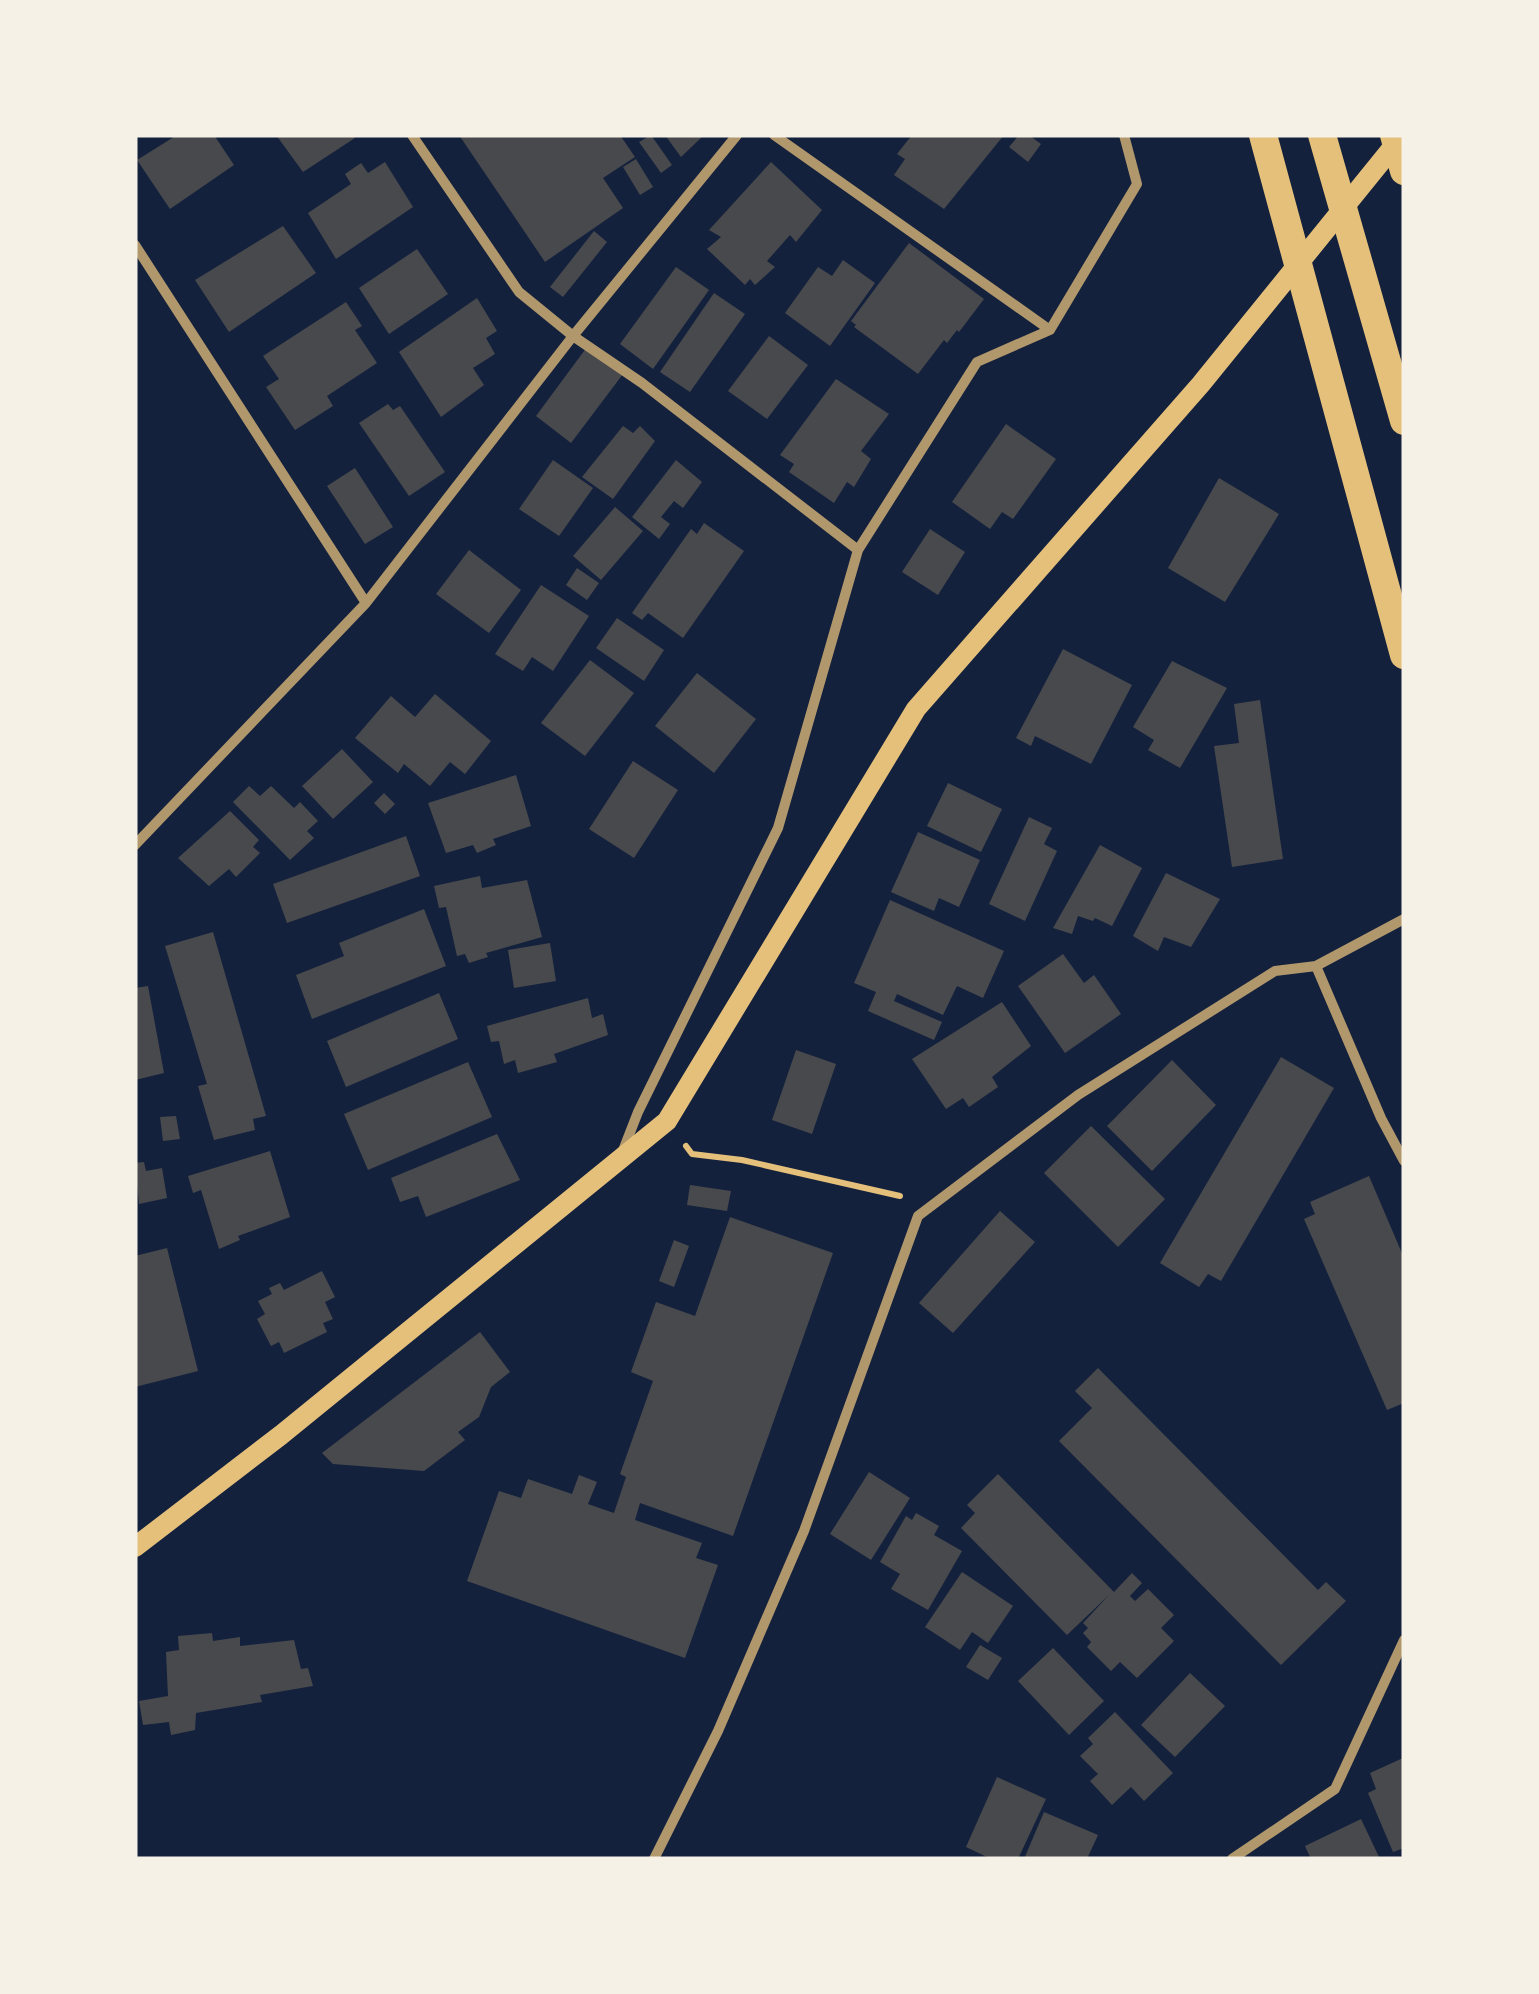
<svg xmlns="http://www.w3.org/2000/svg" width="1539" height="1994" font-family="'Open Sans',sans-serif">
	<rect width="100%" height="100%" fill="#14213d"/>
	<path fill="#48494c" d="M177,135H214L234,165L170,209L137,160Z
		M276,135H352L355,138L303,172Z
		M459,135H620L635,157L603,178L623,208L545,262Z
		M651,135L672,165L661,173L639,142Z
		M665,135H704L681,157Z
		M912,135H1004L944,209L894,175L905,159L897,154Z
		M1019,135H1029L1041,144L1028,162L1009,147Z
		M636,159L653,187L640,195L623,167Z
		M385,162L413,207L336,259L308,213L351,184L345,174L361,163L368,173Z
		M771,162L822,210L796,242L790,235L767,261L775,267L755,285L750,279L745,285L707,249L721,237L709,230Z
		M283,226L316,273L229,332L195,280Z
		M594,231L607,242L563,297L550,287Z
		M909,243L984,299L959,332L957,330L947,343L944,340L918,374L854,327L856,325L851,321Z
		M417,249L448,294L389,334L359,288Z
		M843,260L875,283L830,346L785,313L818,267L832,276Z
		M676,267L709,290L653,369L620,344Z
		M714,293L745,314L690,392L660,372Z
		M477,298L497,331L486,338L495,354L473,368L484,385L441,417L399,352Z
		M346,302L362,326L355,330L377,363L327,396L333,406L295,430L266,387L279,379L263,356Z
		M769,336L808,365L767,419L728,391Z
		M587,347L623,374L571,443L536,416Z
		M836,379L889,414L861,451L871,459L854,487L847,482L834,503L789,472L794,464L780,455Z
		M388,404L393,410L400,406L445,472L409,496L359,423Z
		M1006,424L1056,459L1013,519L1002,512L990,529L952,502Z
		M623,426L633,433L640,426L655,441L613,499L582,477Z
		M553,460L593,488L559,536L519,509Z
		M676,460L702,482L683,508L674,501L661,517L670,524L659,539L632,517Z
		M355,468L393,527L365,544L327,486Z
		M1219,478L1279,514L1225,602L1168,568Z
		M615,507L643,531L601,580L573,556Z
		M704,523L744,551L683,638L648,613L642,620L632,613L691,529L697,534Z
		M930,529L965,552L938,595L902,572Z
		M469,550L521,590L489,633L436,594Z
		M577,568L599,583L587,600L566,585Z
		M541,585L589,616L553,671L532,657L523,671L495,654Z
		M617,618L664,650L644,681L596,648Z
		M1063,649L1132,685L1091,764L1035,736L1031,746L1016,738Z
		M590,660L634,693L585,756L541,723Z
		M1172,661L1227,688L1180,768L1148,750L1154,740L1133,727Z
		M697,673L756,719L714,773L655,726Z
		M435,694L491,741L465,774L450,762L430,786L404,764L398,773L355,738L391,696L415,717Z
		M1260,700L1283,859L1232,867L1214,746L1239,743L1234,704Z
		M342,749L373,782L333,819L302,786Z
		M633,761L678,790L634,858L589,829Z
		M516,775L531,826L493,839L496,845L477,853L473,845L446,853L428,803Z
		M948,783L1002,809L981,852L927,826Z
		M249,786L260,796L271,786L294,808L300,802L318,821L307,831L314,838L290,860L233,802Z
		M384,793L395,804L385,814L374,803Z
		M230,811L259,840L253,847L260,853L236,877L229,869L209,886L178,858Z
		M1029,817L1052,828L1044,844L1057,851L1025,921L989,904Z
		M918,832L980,860L959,907L939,898L934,911L891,892Z
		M406,836L420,876L287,923L273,884Z
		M1100,845L1142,868L1112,926L1095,918L1093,921L1078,916L1072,934L1053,928Z
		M1166,873L1220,899L1191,947L1164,937L1158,951L1133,936Z
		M480,876L482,888L527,880L542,937L486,953L488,957L469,963L465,954L457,956L446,907L439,908L434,886Z
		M890,900L1004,951L983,998L957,986L943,1015L897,994L894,1001L942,1022L934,1040L868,1011L876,992L854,983Z
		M424,909L446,966L312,1019L296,975L344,956L339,943Z
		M213,932L266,1116L253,1119L255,1130L214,1140L198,1086L207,1084L165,946Z
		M550,943L556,981L514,988L508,950Z
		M1063,954L1084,983L1094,975L1121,1014L1065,1053L1018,986Z
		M148,986L164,1073L135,1080V988Z
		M439,993L458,1039L346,1087L327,1041Z
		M588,998L592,1018L603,1014L608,1035L554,1054L557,1062L518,1073L515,1060L504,1064L499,1041L491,1042L487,1026Z
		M1002,1002L1031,1046L992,1077L998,1087L969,1107L963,1098L946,1109L912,1059Z
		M796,1050L836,1064L812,1134L772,1120Z
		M1281,1057L1334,1088L1221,1281L1208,1274L1199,1287L1160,1263Z
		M1172,1060L1216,1105L1152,1171L1107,1126Z
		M468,1062L492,1117L368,1170L344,1114Z
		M176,1116L180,1139L163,1141L160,1117Z
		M1091,1126L1165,1199L1118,1247L1044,1173Z
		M497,1134L520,1180L426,1217L418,1196L400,1202L391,1178Z
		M270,1151L290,1217L238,1236L240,1240L219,1249L201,1190L193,1193L188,1176Z
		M144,1162L146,1171L162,1168L167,1198L139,1204L135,1163Z
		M1369,1176L1404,1258V1403L1387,1410L1304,1219L1315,1214L1310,1202Z
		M690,1185L731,1191L727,1211L687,1205Z
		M1000,1211L1035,1242L953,1333L919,1303Z
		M730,1217L833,1253L733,1536L640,1503L635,1520L702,1543L696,1558L718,1565L685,1658L467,1581L499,1491L521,1498L528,1479L572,1494L579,1475L597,1482L588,1504L614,1513L626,1477L620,1474L653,1381L631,1372L656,1302L695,1316Z
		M674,1240L689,1246L674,1287L659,1281Z
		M167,1248L198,1371L135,1387V1256Z
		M322,1271L335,1297L325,1302L333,1319L323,1323L327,1332L284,1353L279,1342L271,1346L257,1319L265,1314L258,1301L272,1294L269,1288L280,1283L284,1290Z
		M480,1332L510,1372L491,1387L479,1417L458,1432L465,1440L424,1471L333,1464L322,1453Z
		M1098,1368L1318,1590L1326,1582L1346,1601L1281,1665L1059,1441L1092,1408L1075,1391Z
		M869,1472L910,1498L871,1560L830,1534Z
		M998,1474L1114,1592L1132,1573L1142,1583L1130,1596L1135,1601L1148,1589L1174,1615L1161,1628L1174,1641L1137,1678L1120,1662L1111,1671L1087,1647L1091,1642L1083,1633L1088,1628L1083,1623L1109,1595L1067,1635L961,1528L975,1513L967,1505Z
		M916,1513L939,1526L934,1535L962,1551L928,1610L891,1589L900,1574L880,1562L906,1516L912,1520Z
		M962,1572L1013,1606L988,1643L972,1632L960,1650L925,1627Z
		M212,1633L213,1641L240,1637V1646L294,1640L301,1669L308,1668L313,1686L260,1695L262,1702L196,1713L195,1730L171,1735L169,1722L143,1725L139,1701L168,1696L166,1652L179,1650L178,1636Z
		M980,1645L1002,1658L988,1680L966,1667Z
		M1053,1648L1104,1701L1069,1735L1018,1681Z
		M1190,1673L1225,1706L1175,1757L1141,1725Z
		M1115,1712L1173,1773L1144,1801L1131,1787L1112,1805L1090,1781L1098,1774L1080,1756L1093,1744L1088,1738Z
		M1403,1758L1404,1848L1393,1852L1368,1793L1376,1789L1370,1773Z
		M997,1777L1046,1799L1018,1859H991L966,1847Z
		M1044,1812L1098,1835L1087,1859H1024Z
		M1361,1819L1380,1859H1311L1305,1846Z"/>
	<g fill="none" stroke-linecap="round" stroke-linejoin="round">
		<path stroke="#e5c07b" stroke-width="6" d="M686,1146L692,1154L742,1160L900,1196"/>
		<path stroke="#b1986c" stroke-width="10" d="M412,135L519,292L573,336L642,383L858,550
			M774,135L1050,330
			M135,245L366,603
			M135,845L366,603L573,336L737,135
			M1316,966L1381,1118L1404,1161
			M622,1153L638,1112L778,828L858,550L977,362L1050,330L1137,184L1124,135
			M654,1859L718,1731L804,1531L918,1216L1078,1095L1275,971L1316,966L1404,919
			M1232,1859L1335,1789L1404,1640"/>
		<path stroke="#e5c07b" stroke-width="20" d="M135,1547L281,1435L667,1121L916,709L1201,384L1401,137"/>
		<path stroke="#e5c07b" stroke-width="28" d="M1263,135L1404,655
			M1322,135L1404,421
			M1394,135L1404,171"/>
	</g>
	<rect width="1539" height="1994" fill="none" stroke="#f6f1e7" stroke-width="275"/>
</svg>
